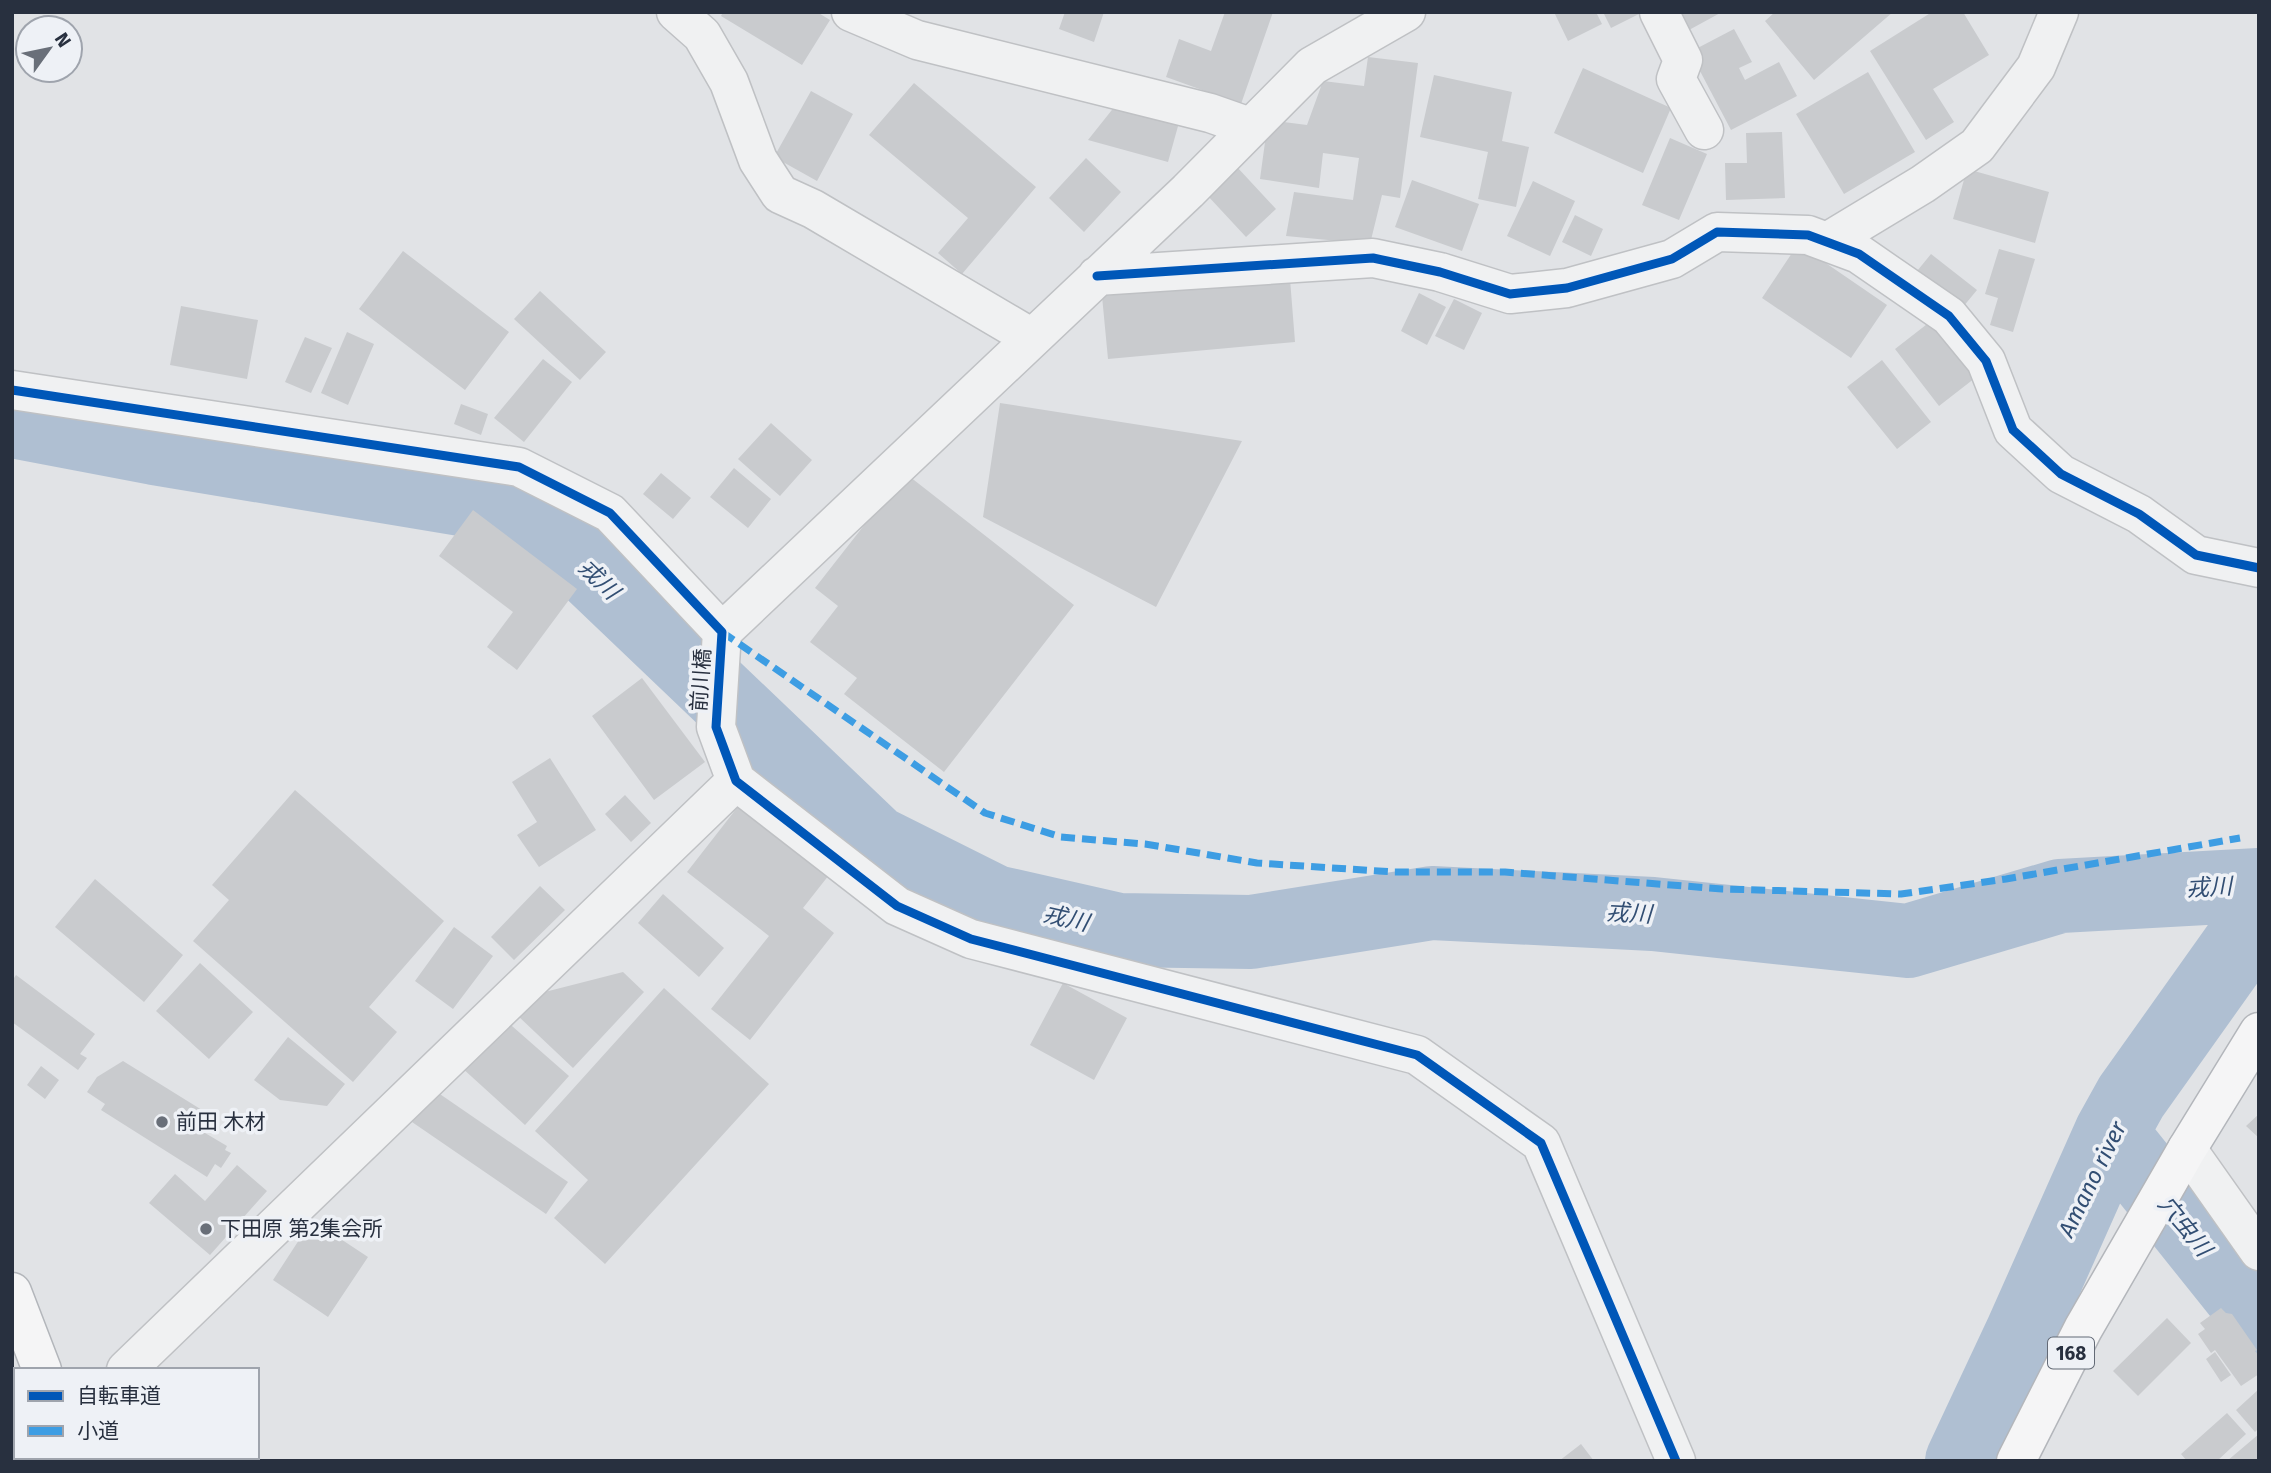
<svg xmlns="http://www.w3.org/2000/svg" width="2271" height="1473" font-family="'Fira Sans','Noto Sans JP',sans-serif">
	<rect width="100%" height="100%" fill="#e1e3e6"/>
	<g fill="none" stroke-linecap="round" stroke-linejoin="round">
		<path stroke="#afbfd2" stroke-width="74" d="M12,421L154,448L473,501L521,521L572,553L875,842L995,902L1119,930L1251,932L1432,903L1653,914L1908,941L2060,896L2259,885
			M2111,1133L2259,1318
			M1962,1461L2022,1333L2111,1133L2131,1097L2259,917"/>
	</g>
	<path fill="#c9cbce" d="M723,12H817L830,20L802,65L721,16Z
		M1065,12H1104L1094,42L1059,29Z
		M1225,12H1273L1241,104L1166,77L1179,39L1211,51Z
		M1554,12H1596L1602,24L1568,41Z
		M1603,12H1643L1611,28Z
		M1679,12H1722L1689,30Z
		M1775,12H1893L1814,80L1765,21Z
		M1932,12H1963L1989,55L1933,89L1954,122L1926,140L1870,51Z
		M1734,29L1752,62L1739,68L1745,80L1779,62L1797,96L1731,130L1690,52Z
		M1368,57L1418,63L1400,198L1382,195L1370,244L1286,236L1294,192L1353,200L1359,158L1323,153L1319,188L1260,179L1268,120L1307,125L1323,81L1364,86Z
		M1583,68L1671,108L1643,173L1554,133Z
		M1868,72L1915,152L1844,194L1796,114Z
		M1434,75L1512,92L1502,141L1529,147L1516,207L1478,199L1488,152L1420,137Z
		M914,83L1036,187L962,274L938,253L968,218L869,135Z
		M811,91L853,114L817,181L774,157Z
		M1119,101L1180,119L1168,162L1088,140Z
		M1782,132L1785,198L1726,200L1725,163H1747L1746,133Z
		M1670,138L1707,154L1679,220L1642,205Z
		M1086,158L1121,192L1084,232L1049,198Z
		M1237,167L1276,209L1246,237L1207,195Z
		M1967,169L2049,192L2035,243L1953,219Z
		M1412,180L1479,204L1462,251L1395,227Z
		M1533,181L1575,201L1550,256L1507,236Z
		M1575,215L1603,229L1591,256L1562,242Z
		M1798,244L1887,305L1851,358L1762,298Z
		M1999,249L2035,259L2013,332L1990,325L1998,298L1985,294Z
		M403,251L509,332L465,390L359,309Z
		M1931,254L1977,290L1958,313L1913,276Z
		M1290,279L1295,342L1108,359L1102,296Z
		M540,291L606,352L580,380L514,319Z
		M1419,293L1446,307L1427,345L1401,331Z
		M1454,299L1482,313L1464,350L1435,336Z
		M181,306L258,320L247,379L170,365Z
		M1931,321L1975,378L1939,406L1895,349Z
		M347,332L374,344L348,405L321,393Z
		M305,337L332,348L311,393L285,382Z
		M543,359L572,382L524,442L494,418Z
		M1882,360L1931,422L1897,449L1847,387Z
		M1000,403L1242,441L1156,607L983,517Z
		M461,404L488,414L481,435L454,424Z
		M771,423L812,460L780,496L738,459Z
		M734,468L771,499L748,528L710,497Z
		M661,473L691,498L673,519L643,494Z
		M905,473L1074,605L944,772L844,694L857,678L810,642L838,606L815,588Z
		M473,510L577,589L517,670L487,647L513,612L439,556Z
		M642,678L705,762L654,800L592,716Z
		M550,758L596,830L539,867L517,835L537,822L512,782Z
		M295,790L444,921L369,1007L397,1032L353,1082L193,941L229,900L212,885Z
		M625,795L651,823L631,842L605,814Z
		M740,804L829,875L803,908L834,933L750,1040L711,1009L769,936L687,872Z
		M95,879L183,955L144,1002L55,927Z
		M540,886L565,910L514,960L491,937Z
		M663,894L724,948L699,977L638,923Z
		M454,927L493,956L453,1009L415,981Z
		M200,963L253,1012L209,1059L156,1011Z
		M623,972L644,992L573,1068L517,1015L537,994Z
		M16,975L95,1034L80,1054L87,1058L78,1070L12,1022V981Z
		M1063,983L1127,1018L1094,1080L1030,1045Z
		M664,988L769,1084L605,1264L554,1218L588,1180L535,1131Z
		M504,1019L569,1076L525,1125L461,1067Z
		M288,1037L345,1084L327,1106L280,1100L254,1080Z
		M123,1061L210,1115L200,1130L227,1146L225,1150L231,1153L221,1168L215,1164L207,1177L101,1110L105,1104L87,1092L97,1077Z
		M41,1066L59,1080L45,1099L27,1085Z
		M434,1090L568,1182L546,1214L412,1122Z
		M2259,1114V1138L2246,1126Z
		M237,1165L267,1191L210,1255L149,1203L175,1174L205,1201Z
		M312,1220L368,1257L328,1317L273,1280Z
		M2221,1308L2226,1313L2232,1314L2257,1350L2255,1351L2259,1356V1374L2241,1386L2215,1350L2211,1353L2198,1334L2205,1329L2200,1323Z
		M2167,1318L2191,1343L2138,1396L2113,1371Z
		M2215,1352L2231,1375L2221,1382L2206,1359Z
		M2259,1389V1428L2255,1432L2236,1410Z
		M2227,1413L2246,1434L2217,1461H2187L2181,1454Z
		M2259,1434V1461H2227Z
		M1581,1444L1594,1461H1559Z"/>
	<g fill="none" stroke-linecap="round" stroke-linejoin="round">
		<g stroke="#bfc1c4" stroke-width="41">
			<path id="minor" d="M676,12L702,35L729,82L758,160L780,194L813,209L1032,338
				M851,12L917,40L1210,113L1250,127
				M1659,12L1683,60L1676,79L1704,130
				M1827,242L1923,184L1977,146L2036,67L2059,12
				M1097,276L1373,258L1440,272L1510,294L1567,288L1672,259L1717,232L1808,235L1859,254L1949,316L1986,361L2013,430L2061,474L2139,514L2196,555L2259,568
				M12,390L519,467L610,513L722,632L716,727L736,781L897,906L971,939L1417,1055L1541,1143L1676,1461
				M722,632L1188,191L1312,66L1406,12
				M2187,1149L2259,1251
				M126,1370L736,781
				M31,1461L35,1457"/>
		</g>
		<g stroke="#b3b6bb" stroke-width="41">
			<path id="highway" d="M12,1292L42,1370
				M68,1457L69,1461
				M2016,1461L2083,1329L2187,1149L2259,1032"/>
		</g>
		<use href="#minor" stroke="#f0f1f2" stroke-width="38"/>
		<use href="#highway" stroke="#f5f5f6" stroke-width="38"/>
		<path stroke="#3d9de3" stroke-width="7" stroke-dasharray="14 7" stroke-linecap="butt" d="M722,632L985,813L1061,837L1145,844L1257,863L1394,872H1505L1722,889L1901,894L2006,879L2240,838"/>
		<g stroke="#eef1f6" stroke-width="13">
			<path id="cycleway" d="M1097,276L1373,258L1440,272L1510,294L1567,288L1672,259L1717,232L1808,235L1859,254L1949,316L1986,361L2013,430L2061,474L2139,514L2196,555L2259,568
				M12,390L519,467L610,513L722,632L716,727L736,781L897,906L971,939L1417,1055L1541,1143L1676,1461"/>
		</g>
		<use href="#cycleway" stroke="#0057b8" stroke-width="9"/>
	</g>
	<g fill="#696f79" stroke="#eef1f6" stroke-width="2.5">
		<circle cx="162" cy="1122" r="7"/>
		<circle cx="206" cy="1229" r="7"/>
	</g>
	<g text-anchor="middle" stroke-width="7" stroke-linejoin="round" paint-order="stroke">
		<rect fill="#eef1f6" stroke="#636a76" stroke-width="2" x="2048" y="1337.5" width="46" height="31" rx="5"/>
		<g font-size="19" font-weight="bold" fill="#28303f">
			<text x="2071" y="1360">168</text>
		</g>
		<g font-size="21" fill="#28303f" stroke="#eef1f6">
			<text transform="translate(701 680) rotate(-86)" y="7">前川橋</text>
		</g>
		<g font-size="21" fill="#28303f" stroke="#eef1f6" text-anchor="start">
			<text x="176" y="1129">前田 木材</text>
			<text x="220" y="1236">下田原 第2集会所</text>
		</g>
		<g font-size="23" font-style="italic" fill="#324e73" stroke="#eef1f6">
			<text transform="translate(599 579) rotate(44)" y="8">戎川</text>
			<text transform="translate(2209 887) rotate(-3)" y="8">戎川</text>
			<text transform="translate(1629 913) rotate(3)" y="8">戎川</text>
			<text transform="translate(1066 918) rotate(13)" y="8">戎川</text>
			<text transform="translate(2092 1179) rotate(-64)" y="8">Amano river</text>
			<text transform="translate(2185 1226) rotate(51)" y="8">穴虫川</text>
		</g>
	</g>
	<rect width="2271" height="1473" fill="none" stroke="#28303f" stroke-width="28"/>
	<rect x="14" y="1368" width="245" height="91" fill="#eef1f6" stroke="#9fa4ad" stroke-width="2"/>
	<rect x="28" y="1391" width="35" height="10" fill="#0057b8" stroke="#9fa4ad" stroke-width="2"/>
	<text x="77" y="1403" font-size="21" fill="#28303f">自転車道</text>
	<rect x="28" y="1426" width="35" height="10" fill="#3d9de3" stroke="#9fa4ad" stroke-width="2"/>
	<text x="77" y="1438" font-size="21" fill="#28303f">小道</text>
	<g transform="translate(49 49) rotate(57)"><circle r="33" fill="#eef1f6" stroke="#9fa4ad" stroke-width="2"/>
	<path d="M0-5L12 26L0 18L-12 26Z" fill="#696f79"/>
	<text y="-10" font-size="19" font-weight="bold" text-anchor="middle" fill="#28303f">N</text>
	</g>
</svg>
